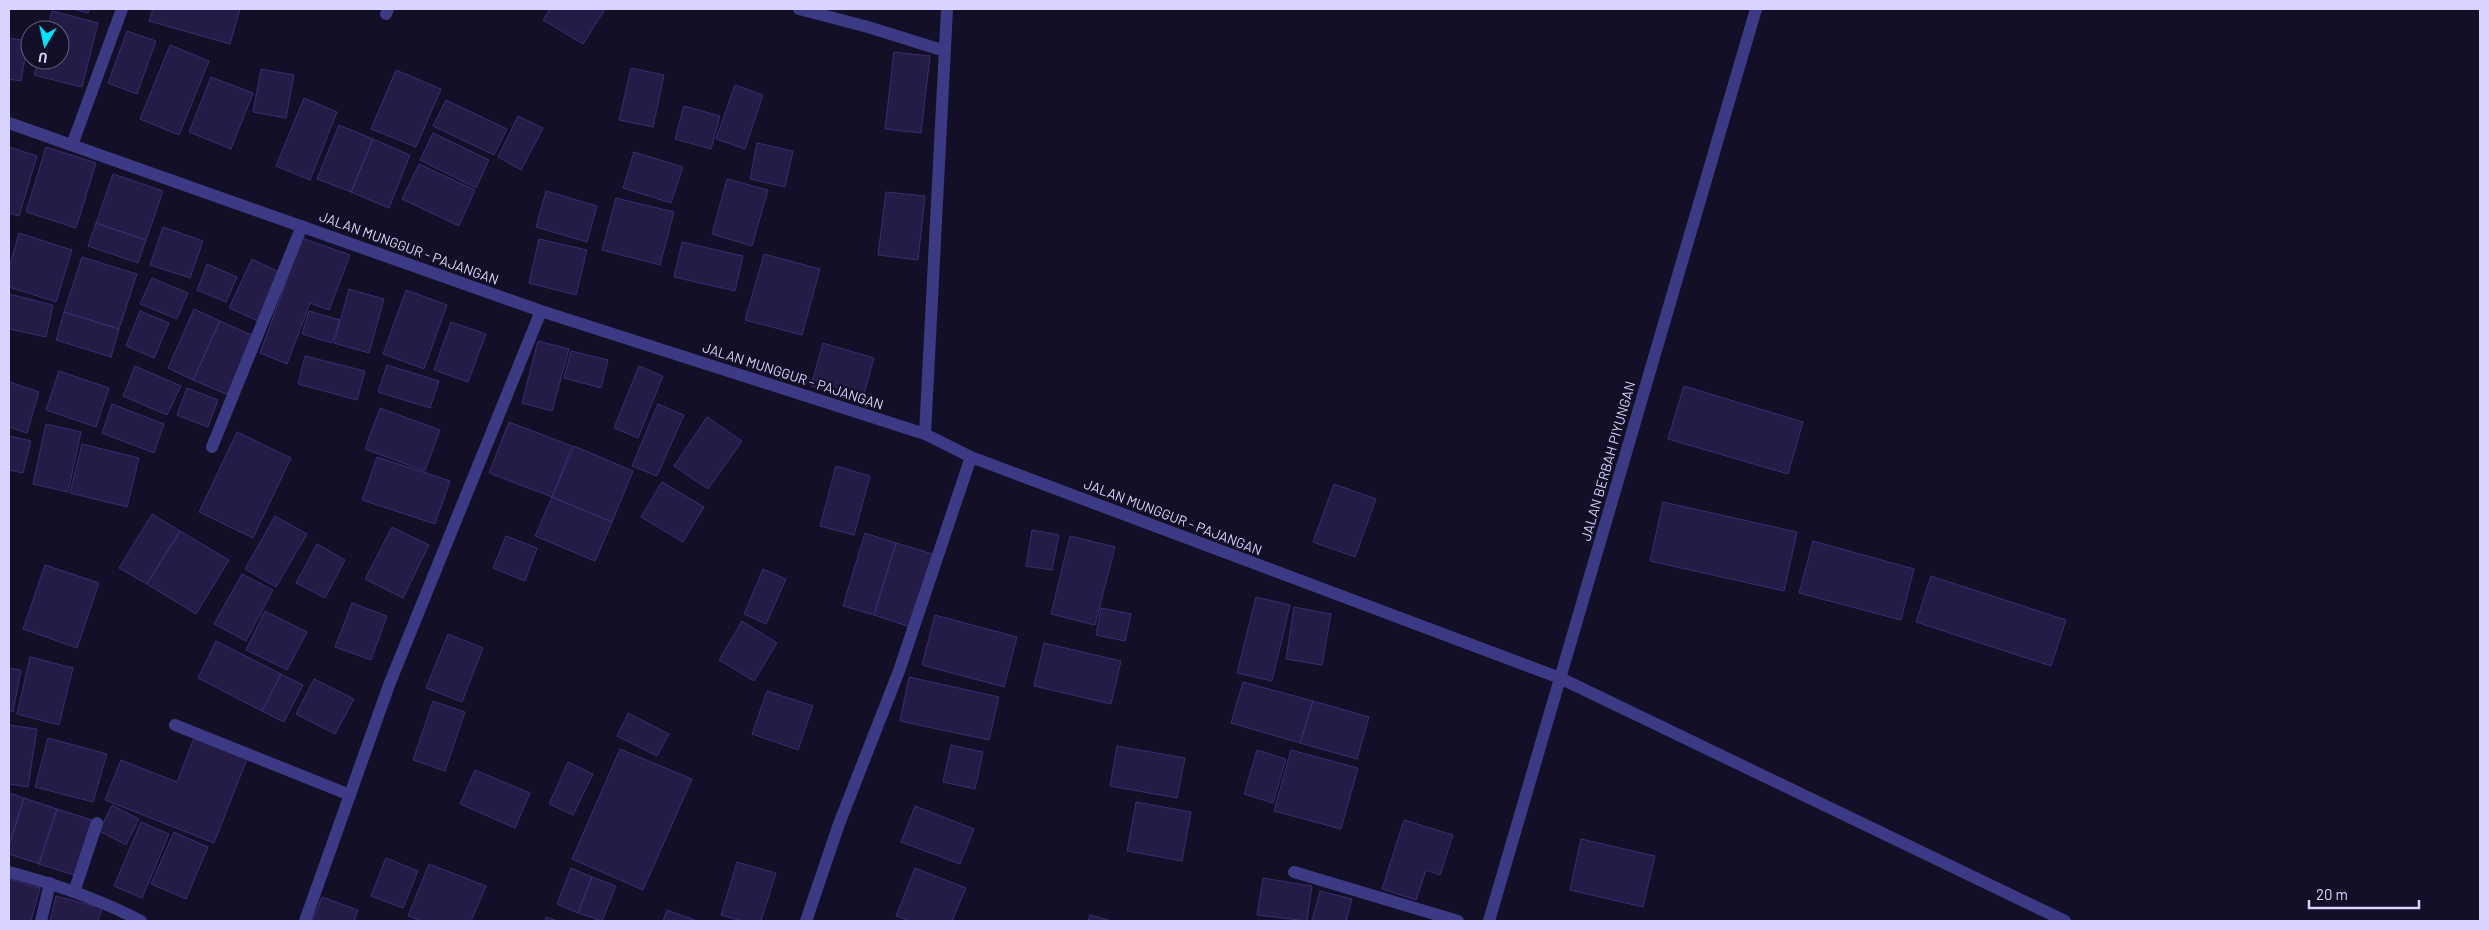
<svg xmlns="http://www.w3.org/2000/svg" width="2489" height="930" font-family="Barlow,sans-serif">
	<rect width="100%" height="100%" fill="#130f26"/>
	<path fill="#241b47" stroke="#3b2d73" d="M73,9H89L88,13Z
		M153,9H240L230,44L149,21Z
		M550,9H605L583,44L543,20Z
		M52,11L98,23L82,87L34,75L39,60H60V30H47Z
		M127,31L156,41L137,94L108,83Z
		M9,38L28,41L21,81L9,79Z
		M170,45L209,61L179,135L140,119Z
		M894,52L930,56L921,133L885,129Z
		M631,68L664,75L653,127L619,120Z
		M261,69L294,75L286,118L253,112Z
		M396,70L441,89L416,147L371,129Z
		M211,77L253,93L231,149L189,132Z
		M735,85L763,95L745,149L716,139Z
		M304,98L337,112L310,180L276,166Z
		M446,100L507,129L494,155L433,126Z
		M684,106L720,116L711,149L675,139Z
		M518,116L543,128L521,170L498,157Z
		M339,125L373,139L351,192L317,179Z
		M433,133L489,160L476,188L420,160Z
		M373,139L410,155L389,208L351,192Z
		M757,143L793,151L785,187L750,179Z
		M9,147L37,156L19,216L9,213Z
		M46,147L96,163L76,228L26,212Z
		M634,152L683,167L671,203L623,188Z
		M419,164L475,190L459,226L402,199Z
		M113,174L163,191L146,240L96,223Z
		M727,179L768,190L752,246L712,234Z
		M546,191L597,206L587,242L536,227Z
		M886,192L925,196L918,260L878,255Z
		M616,198L674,212L660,265L602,250Z
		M96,223L146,240L138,263L88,246Z
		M163,227L203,241L190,278L150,265Z
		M19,233L72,250L56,302L9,287V268Z
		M302,238L350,255L329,310L310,303L287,364L260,353Z
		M539,239L587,250L576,295L529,283Z
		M682,242L743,256L735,291L674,277Z
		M764,254L820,269L802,335L745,320Z
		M82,257L137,274L119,329L64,312Z
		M252,259L281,273L258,321L229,308Z
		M207,264L237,277L226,302L197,290Z
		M152,278L188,293L177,319L140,304Z
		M349,289L384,299L369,353L334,343Z
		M406,290L447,305L424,369L383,354Z
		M9,294L53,305L46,337L9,329Z
		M194,309L220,321L193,380L168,368Z
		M140,311L169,323L154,358L126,346Z
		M309,311L340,320L332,343L302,334Z
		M64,312L119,329L111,357L56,340Z
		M220,321L254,336L228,395L193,380Z
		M451,322L486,334L468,382L434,370Z
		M538,341L569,349L552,411L522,403Z
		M823,343L874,358L862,401L811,386Z
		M571,351L608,360L601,388L564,378Z
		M305,356L365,371L357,400L298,384Z
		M387,365L439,381L430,408L378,392Z
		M135,366L181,386L167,415L123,396Z
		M639,366L663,376L638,438L614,428Z
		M59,371L109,388L96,427L46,410Z
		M9,382L39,392L27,433L9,427Z
		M1684,386L1803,422L1788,474L1668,439Z
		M187,388L218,400L208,427L177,415Z
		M112,404L164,424L154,453L102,433Z
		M658,404L684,415L657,476L632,466Z
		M380,408L440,430L425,471L365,449Z
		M707,417L742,441L708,489L674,466Z
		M509,422L572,446L552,497L489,473Z
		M46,424L81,432L68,492L33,484Z
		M237,432L291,458L253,538L199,512Z
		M9,436L31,441L23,473L9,470Z
		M82,444L139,458L127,507L70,493Z
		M574,446L633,471L612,522L552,497Z
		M377,457L450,481L435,524L362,500Z
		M836,466L870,476L854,535L820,526Z
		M662,482L704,507L683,542L641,517Z
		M1334,484L1376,499L1355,557L1313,542Z
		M552,497L612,522L595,561L535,536Z
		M1663,502L1797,532L1784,591L1650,561Z
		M152,514L180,531L147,584L119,568Z
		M275,516L307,534L276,587L245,569Z
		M392,527L429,545L403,598L365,579Z
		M1032,530L1059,535L1052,570L1026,566Z
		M180,531L229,560L196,614L147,584Z
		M865,533L896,543L874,615L843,606Z
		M506,536L537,548L525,581L493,568Z
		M1070,536L1115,547L1095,625L1051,614Z
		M1813,541L1914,569L1901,620L1799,593Z
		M896,543L936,555L913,628L874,615Z
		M317,544L345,560L325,598L296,583Z
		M45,565L99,583L77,648L23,629Z
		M763,569L786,579L766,624L744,614Z
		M242,574L273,590L246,641L214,624Z
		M1931,576L2066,620L2051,666L1916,622Z
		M1256,597L1290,605L1272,681L1237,673Z
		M352,603L387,616L371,660L335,647Z
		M1294,607L1331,614L1322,665L1286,659Z
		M1101,608L1131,614L1125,641L1096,635Z
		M265,611L307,632L287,670L246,650Z
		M935,615L1017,637L1004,687L922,665Z
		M742,621L777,643L754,681L719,660Z
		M448,634L483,648L462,702L426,688Z
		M216,641L281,674L262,711L198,678Z
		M1044,643L1121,661L1111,704L1034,686Z
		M30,657L73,668L59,725L17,714Z
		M9,668L21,670L13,712L9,711Z
		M281,674L303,685L284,722L262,711Z
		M909,677L999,697L989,740L900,721Z
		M314,679L354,699L335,734L296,714Z
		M1243,682L1313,701L1300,743L1231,723Z
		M767,691L813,706L798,750L752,734Z
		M433,701L465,712L445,771L413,760Z
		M1313,701L1369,717L1357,759L1300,743Z
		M628,713L669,734L657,756L617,736Z
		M9,725L37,729L28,787L9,784Z
		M48,738L107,754L93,802L35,787Z
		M194,738L247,759L214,843L105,800L121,760L177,782Z
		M951,745L983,752L975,789L943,782Z
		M1117,746L1185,758L1177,798L1110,786Z
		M620,749L692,779L643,890L572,859Z
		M1257,750L1286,759L1273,803L1244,794Z
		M1291,750L1358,768L1341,829L1274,811Z
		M568,762L593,774L573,815L549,804Z
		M475,770L530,793L515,828L460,804Z
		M9,793L24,798L9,845Z
		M24,798L57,809L39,864L9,854V845Z
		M1136,802L1191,812L1182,861L1127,851Z
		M112,805L139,819L126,845L99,831Z
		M915,806L974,829L960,864L901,842Z
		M57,809L92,820L74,875L39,864Z
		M1404,820L1453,835L1440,875L1426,870L1416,900L1382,889Z
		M141,822L169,834L142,898L114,886Z
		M174,832L208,847L186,899L151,884Z
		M1581,839L1655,856L1643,907L1570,890Z
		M386,858L418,871L403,908L371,896Z
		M737,862L776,873L761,921H742L721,915Z
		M429,864L486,886L471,921H421L408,916Z
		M571,868L592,877L578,913L557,904Z
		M915,868L966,888L952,921H910L896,916Z
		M592,877L616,886L602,921L578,913Z
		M1263,878L1312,886L1307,921L1257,915Z
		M9,879L40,888L31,921H9Z
		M1320,891L1352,899L1346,921H1312Z
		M56,896L102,908L98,921H50Z
		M322,897L358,910L354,921H312Z
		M667,910L697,921H663Z
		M1090,915L1112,921H1088Z
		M546,917L558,921H545Z"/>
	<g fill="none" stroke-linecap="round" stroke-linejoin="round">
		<path stroke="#3d3a85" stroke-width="12" d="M212,447L302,226
			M175,725L350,795
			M74,892L97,823"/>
		<path stroke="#3d3a85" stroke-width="12" d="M799,9L868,27L945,51
			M386,14L388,9
			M9,123L541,311L925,434L971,457L1560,678L2065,921
			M72,145L122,9
			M925,434L947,9
			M9,872C55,884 99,899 141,921
			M1294,872L1458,921
			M41,921L50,883
			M305,921L389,685L541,311
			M806,921L839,824L899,671L971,457"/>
		<path stroke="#3d3a85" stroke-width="12" d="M1489,921L1756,9"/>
	</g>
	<g text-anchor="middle" stroke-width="4.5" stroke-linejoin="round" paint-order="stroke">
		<g font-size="14" fill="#d9d4ff" stroke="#130f26">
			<text transform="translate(409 248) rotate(20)" y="5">JALAN MUNGGUR - PAJANGAN</text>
			<text transform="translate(793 376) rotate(18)" y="5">JALAN MUNGGUR - PAJANGAN</text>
			<text transform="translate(1608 461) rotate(-74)" y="5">JALAN BERBAH PIYUNGAN</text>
			<text transform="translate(1173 517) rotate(21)" y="5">JALAN MUNGGUR - PAJANGAN</text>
		</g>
	</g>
	<rect width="2489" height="930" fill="none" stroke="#d9d4ff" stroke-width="20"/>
	<g transform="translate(45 45) rotate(189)"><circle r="24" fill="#130f26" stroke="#625e7d"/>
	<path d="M0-4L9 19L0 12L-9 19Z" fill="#00e5ff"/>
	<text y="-8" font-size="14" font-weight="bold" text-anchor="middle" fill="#d9d4ff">U</text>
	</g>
	<path d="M2309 900v8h110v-8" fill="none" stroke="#d9d4ff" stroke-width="2.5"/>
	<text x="2316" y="900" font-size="15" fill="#d9d4ff" stroke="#130f26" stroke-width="4" paint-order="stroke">20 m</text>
</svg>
